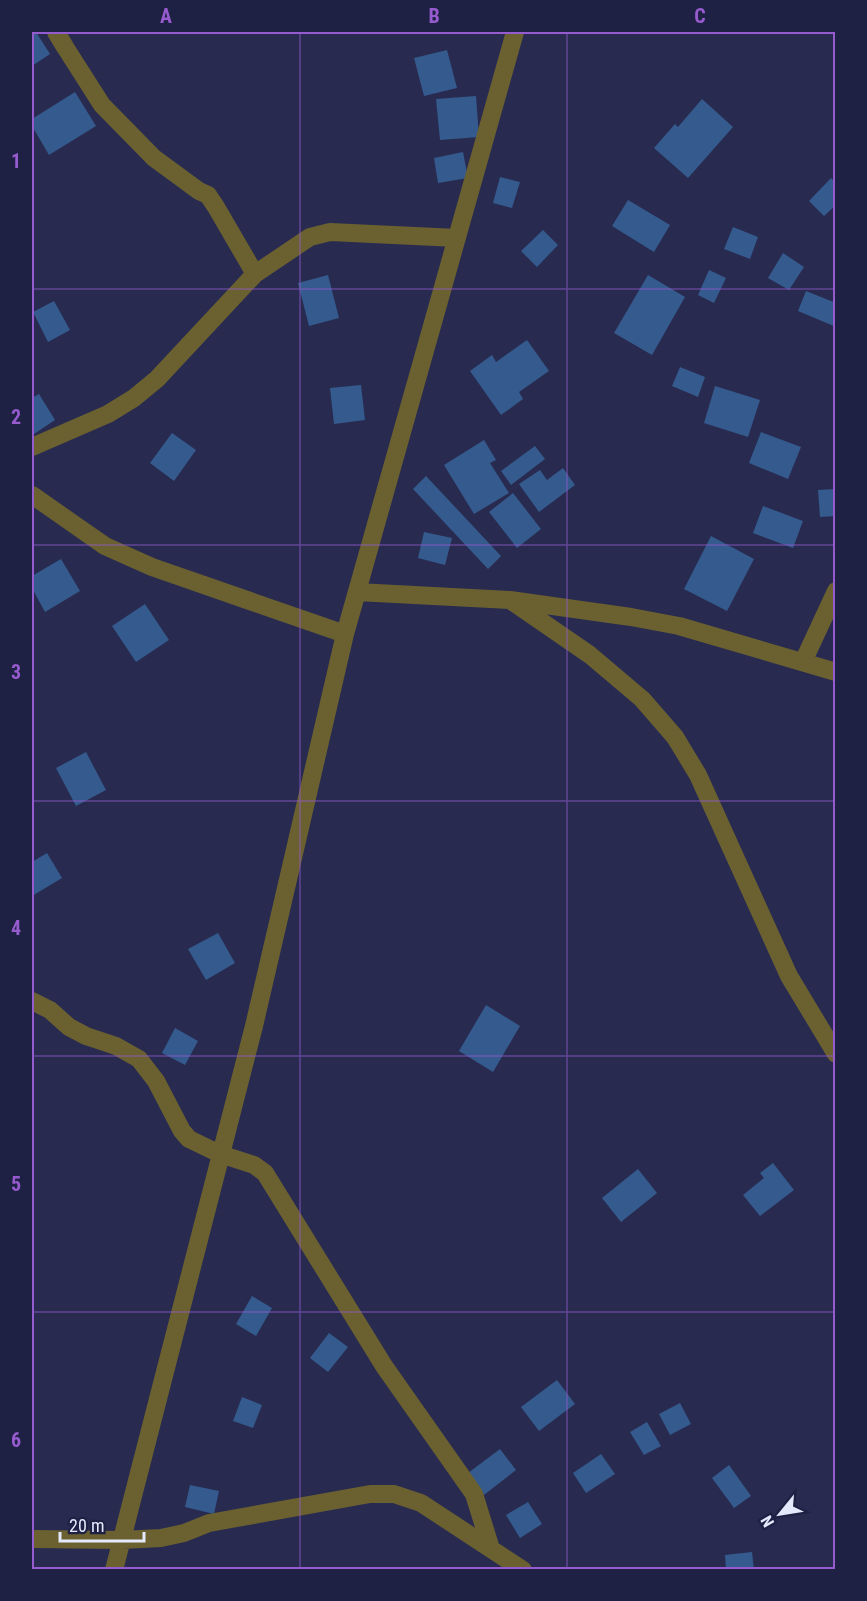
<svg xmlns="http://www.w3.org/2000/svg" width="867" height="1601" font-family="'Roboto Condensed',sans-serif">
	<rect width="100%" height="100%" fill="#282b4f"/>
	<path fill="#355a8e" d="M32,32H36L50,54L32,66Z
		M447,50L457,88L424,96L414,58Z
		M75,92L96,126L49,155L32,126V119Z
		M476,96L479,137L440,140L436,99Z
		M702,99L733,127L688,178L654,148L675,124L678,127Z
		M463,152L468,178L438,183L434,158Z
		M500,177L520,182L512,208L493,203Z
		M831,178L836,183V205L824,216L809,201Z
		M628,200L670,225L654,252L612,226Z
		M733,227L758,237L750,259L724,249Z
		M543,230L558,245L537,267L521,251Z
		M783,253L804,267L789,290L768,278Z
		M709,270L726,278L714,303L698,295Z
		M328,275L339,318L309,326L298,283Z
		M648,275L685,297L652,355L614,333Z
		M806,291L836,303V327L798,311Z
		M54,301L70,330L48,342L33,312Z
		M527,340L549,371L519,392L523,399L501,415L470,371L492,355L496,362Z
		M680,367L705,377L698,397L672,386Z
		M361,385L365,420L334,424L330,388Z
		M715,386L760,400L748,437L704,423Z
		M39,394L55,420L34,434L32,430V398Z
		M761,432L801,447L788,479L749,463Z
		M172,433L196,450L174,481L150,463Z
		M484,440L496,460L490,463L509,493L474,514L444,465Z
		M535,446L545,459L511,485L501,471Z
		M563,468L575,485L539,512L519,484L540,470L547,480Z
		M426,476L501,556L488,569L413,489Z
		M836,489V516L820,517L818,490Z
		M513,493L541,529L517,548L489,512Z
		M763,506L803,521L793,548L753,533Z
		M424,532L452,538L445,565L418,558Z
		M711,536L754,559L727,611L684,589Z
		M61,559L80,591L45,612L32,588V576Z
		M145,604L169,640L136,662L112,626Z
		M86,752L106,790L76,806L56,768Z
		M47,853L62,878L32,896V862Z
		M218,933L235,963L206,980L188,949Z
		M486,1005L520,1026L493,1072L459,1051Z
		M175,1028L198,1041L185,1065L162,1053Z
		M773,1163L794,1190L760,1216L743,1195L764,1178L760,1173Z
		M638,1169L657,1193L621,1222L602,1198Z
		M252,1296L272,1308L256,1336L236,1324Z
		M329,1333L348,1347L328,1372L310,1358Z
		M557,1380L575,1404L539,1431L521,1407Z
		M242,1397L262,1405L253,1428L233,1421Z
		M680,1403L691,1424L670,1435L659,1414Z
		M647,1422L661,1446L644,1455L630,1432Z
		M500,1449L516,1470L484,1495L468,1473Z
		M601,1454L615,1474L586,1493L573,1473Z
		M729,1465L751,1496L734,1508L712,1478Z
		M190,1485L219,1491L214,1514L185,1507Z
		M528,1502L542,1524L520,1538L506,1515Z
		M752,1552L754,1570H726L725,1555Z"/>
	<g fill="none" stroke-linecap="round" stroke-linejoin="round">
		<path stroke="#6b6130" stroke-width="18" d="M56,32L65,47L102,105L154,158L199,191L208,195L216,207L255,274
			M32,447L108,414L134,398L157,379L255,274L310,237L330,232L457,238
			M32,495L105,546L152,567L345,634
			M357,592L510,600L631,617L679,626L836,672
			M510,600L590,655L642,699L675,737L698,775L789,976L836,1054
			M803,662L836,591
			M32,1001L50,1010L69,1027L86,1036L116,1046L139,1059L156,1081L182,1131L189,1139L220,1154L254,1165L265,1173L384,1366L474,1494L491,1549
			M32,1539L122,1540L161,1538L184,1533L209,1523L370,1494H394L421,1503L523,1570
			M114,1570L254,1026L345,634L515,32"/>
	</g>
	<path fill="none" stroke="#965bce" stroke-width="1.5" stroke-opacity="0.55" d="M300,32V1570M567,32V1570M32,289H836M32,545H836M32,801H836M32,1056H836M32,1312H836"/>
	<rect width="867" height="1601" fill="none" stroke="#1e2144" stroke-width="66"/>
	<g transform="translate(780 1514) rotate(240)" stroke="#1e2144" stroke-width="4.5" paint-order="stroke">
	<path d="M0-4.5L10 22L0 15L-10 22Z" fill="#e5e9fc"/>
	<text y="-9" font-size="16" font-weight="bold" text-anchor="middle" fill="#e5e9fc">N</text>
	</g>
	<path d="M60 1532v9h84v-9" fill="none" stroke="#e5e9fc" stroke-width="3"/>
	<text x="69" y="1532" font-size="18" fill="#e5e9fc" stroke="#1e2144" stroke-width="4.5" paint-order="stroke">20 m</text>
	<rect x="33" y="33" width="801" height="1535" fill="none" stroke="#965bce" stroke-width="2"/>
	<g font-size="20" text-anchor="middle" font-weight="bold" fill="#965bce">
		<text x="166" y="23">A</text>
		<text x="434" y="23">B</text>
		<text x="700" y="23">C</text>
		<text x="16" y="168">1</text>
		<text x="16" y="424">2</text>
		<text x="16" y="679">3</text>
		<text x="16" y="935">4</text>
		<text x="16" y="1191">5</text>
		<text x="16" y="1447">6</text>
	</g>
</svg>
